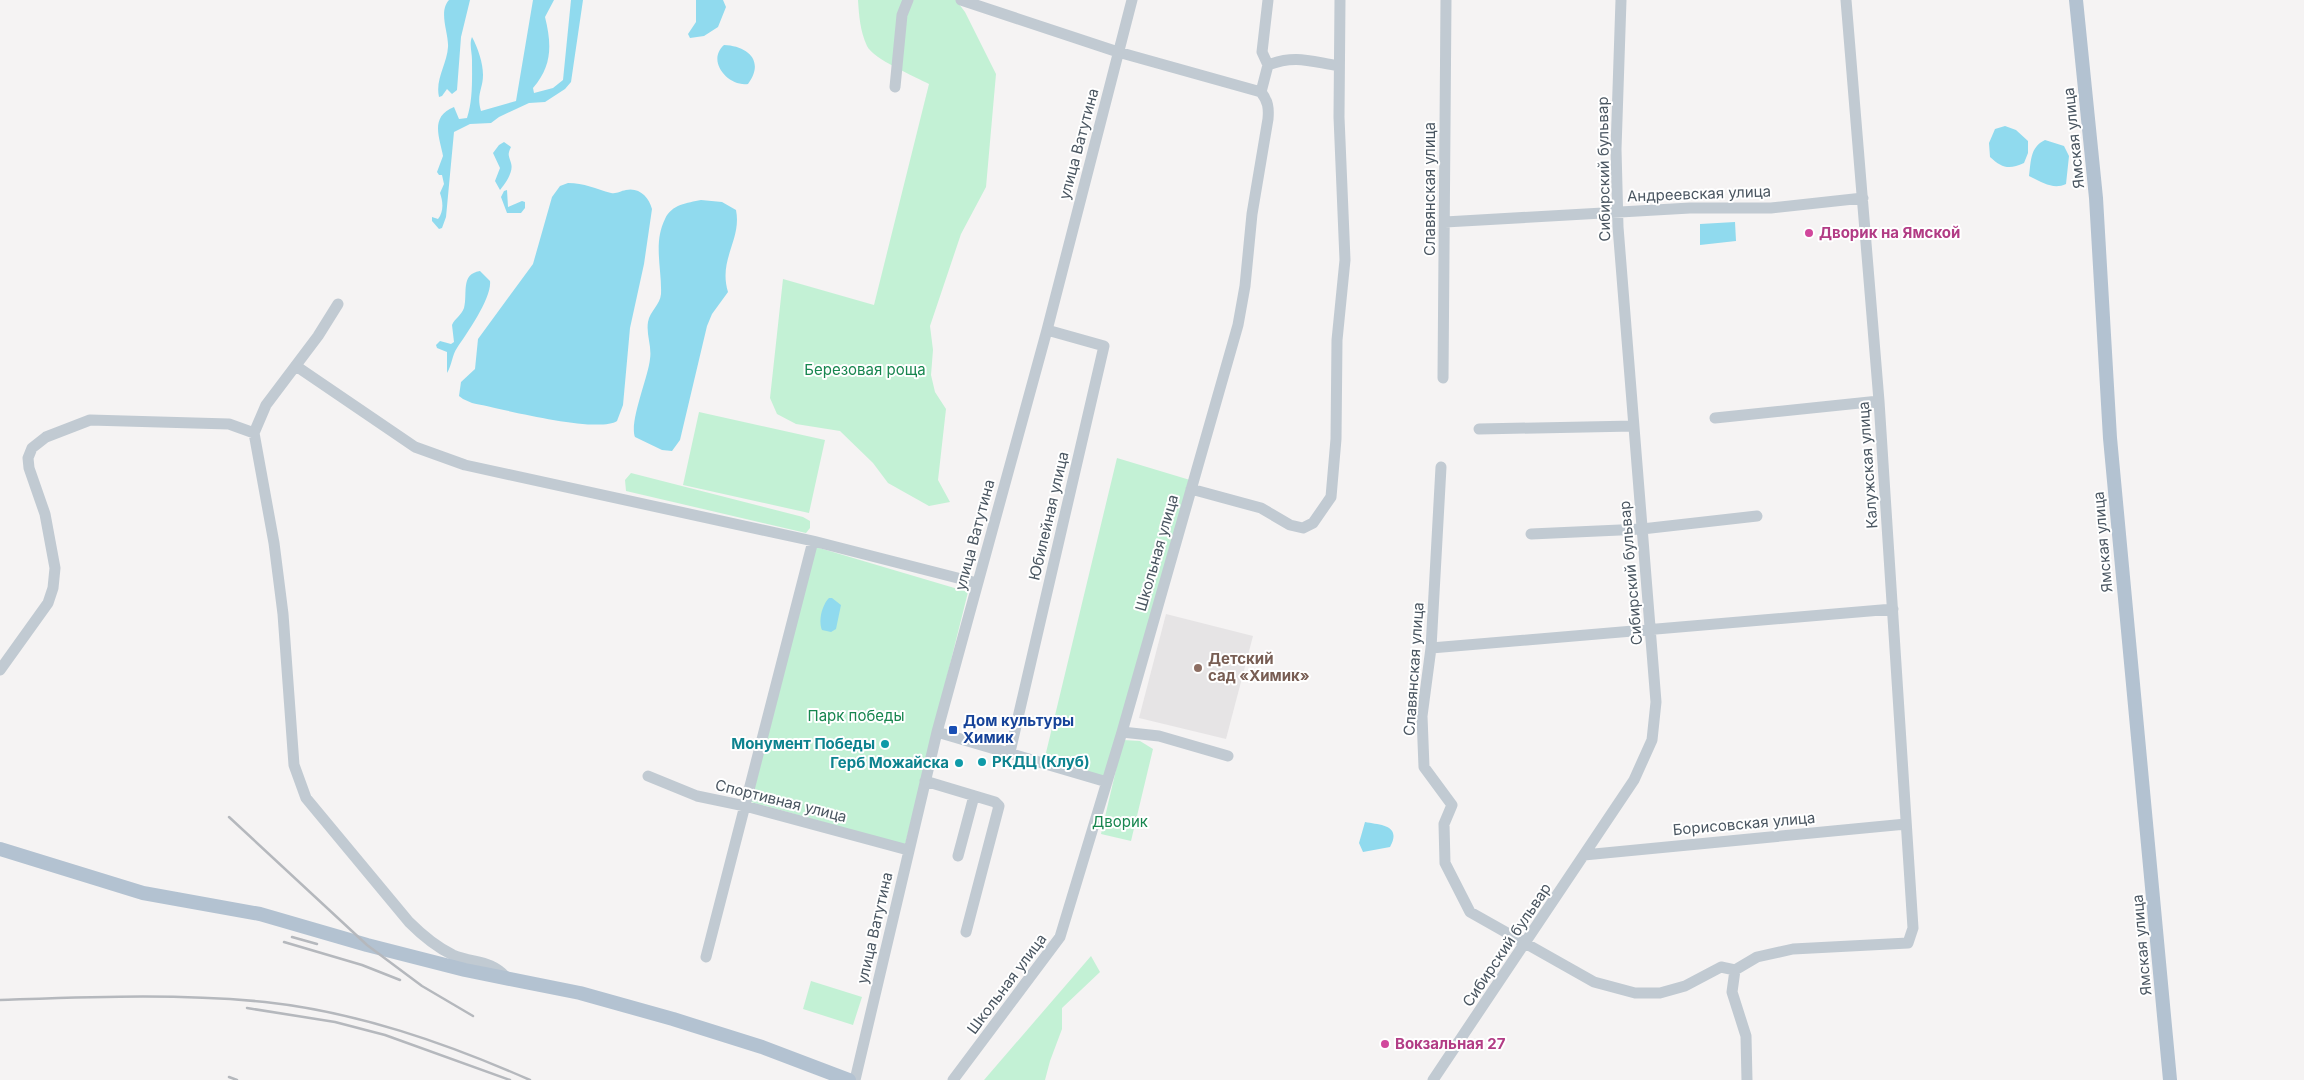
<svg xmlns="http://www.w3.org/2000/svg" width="2304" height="1080" font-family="Inter,sans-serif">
	<rect width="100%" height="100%" fill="#f5f3f3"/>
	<path fill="#e6e4e5" d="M1166,614L1253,636L1226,739L1139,718Z"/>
	<path fill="#c3f1d5" d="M858,0H956L965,12L996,74L986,187L961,234L930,326L933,350L931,375L935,392L946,409L938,480L950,502L929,506L888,483L873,463L840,431L796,424L777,414L770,398L783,279L874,305L929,84C916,77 873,59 867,46C860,31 859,15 858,0Z
		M699,412L825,440L809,513L683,485Z
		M1117,458L1190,480L1106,781L1044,761Z
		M631,473L803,517L810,521V528L806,533L626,491L625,480Z
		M816,547L968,592L905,845L751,802Z
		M1123,740L1140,741L1153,749L1131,841L1101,834Z
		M1091,956L1100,972L1062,1008V1029L1050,1061L1045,1080H984Z
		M811,981L862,997L853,1025L803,1009Z"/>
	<path fill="#90daee" d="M449,0H470L461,37L457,90L452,94L447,89L442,96L439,97C435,79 447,64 448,47C449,33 438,12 449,0Z
		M533,0H554L545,17C552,45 552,66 533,88L534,93L553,88L563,80L571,0H583L571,82L565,89L545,102L529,103L499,117L491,123L470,124L454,132L446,217L442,228L439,229L432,221V217L438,219C444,211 443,202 440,193L444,184L442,175H439L437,172L443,156C440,138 429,117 454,107L459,119L467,118C473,100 472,79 472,60C472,52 469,44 472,37C478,48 483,63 483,75C483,89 476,94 481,111L516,101Z
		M696,0H723L726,7L718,27L704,36L690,38L688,34L696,22Z
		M724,45C748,46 765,61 748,84C728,87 706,61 724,45Z
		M2005,126L2016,130L2028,141V153L2024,163C2009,170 2002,168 1990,157L1989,143L1995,129Z
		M2045,140L2064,146L2069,156L2066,184C2053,190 2041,182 2029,176C2031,161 2030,147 2045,140Z
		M504,142L511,147C507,155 509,156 511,163C514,172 505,184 500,190L495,181L500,168L493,153L499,145Z
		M568,183C584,183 596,189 611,193C617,194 620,191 626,190C639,187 649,197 652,209L644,264L630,328L623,405L617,421C597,434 498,408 472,403L463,399L459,396L461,382L475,369L478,339L533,264L552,197L560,186Z
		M507,190L508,207L522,201L525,202V208L521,213H507L501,197L504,191Z
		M701,200L722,202L736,210C742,240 718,259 728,292L712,314L707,326L680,440L672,451L662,450L635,437C629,422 648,378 650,359C652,346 646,335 648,322C650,311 660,305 661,294C662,269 653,243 665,219C672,204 687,203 701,200Z
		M1735,222L1736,241L1700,245V224Z
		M480,271L490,281C492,298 467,333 457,348C452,355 452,365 447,373V352L437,348L436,345L440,341L451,344L454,342L452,325C455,318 461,316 464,308C468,294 460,274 480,271Z
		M829,598H832L841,605L836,629L831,632L822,630C818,621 822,605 829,598Z
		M1365,822C1381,825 1402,825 1390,847L1363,852L1359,843Z"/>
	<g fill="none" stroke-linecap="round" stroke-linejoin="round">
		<path stroke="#c1cad2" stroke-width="11" d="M961,0L1118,52L1261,92
			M1268,65C1296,54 1312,62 1339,66
			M895,87L902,15L908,0
			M1445,222L1690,208H1771L1863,198
			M296,366L415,447L465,465L813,541L977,583
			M1443,378L1446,0
			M1715,418L1879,401
			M1479,429L1634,426
			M254,433L274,543L283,614L294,765L306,798L409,922C423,936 436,947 453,955C475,964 490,959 507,978
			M1441,467L1431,648L1422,716L1424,767L1452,805L1444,824L1445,863L1470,912L1594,982L1635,993H1660L1685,986L1721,967L1735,970L1757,957L1793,949L1908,943L1913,928L1879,401L1846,0
			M1191,489L1261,508L1290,525L1303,528L1313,523L1331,497L1336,439L1337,340L1345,260L1339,117L1340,0
			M1531,534L1642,529L1757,516
			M1431,648L1893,609
			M0,670L48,603L53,588L55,568L45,514L29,468L28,458L32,448L46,437L90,420L229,424L254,433L266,405L318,336L338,304
			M937,732L1107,782
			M1122,732L1159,736L1228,756
			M1010,752L1104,346L1047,330
			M648,776L697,796L745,806L908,850
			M925,781L995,802L999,806L966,932
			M1584,855L1906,824
			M958,856L974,796
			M706,957L813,541
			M1735,970L1732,992L1746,1036L1747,1080
			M855,1080L937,732L1047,330L1132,0
			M953,1080L1060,937L1122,732L1238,325L1245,286L1252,214L1268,119C1269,108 1268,101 1261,92L1268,65L1262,52L1268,0
			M1433,1080L1634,780L1652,740L1656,702L1618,227L1616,149L1621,0"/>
		<path stroke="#b3c2d1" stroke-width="14" d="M2076,0L2096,198L2110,438L2170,1080
			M0,849L143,893L260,914L367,945L465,970L580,993L673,1019L762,1047L849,1080"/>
		<path stroke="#b5b8bd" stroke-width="2.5" d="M229,817L367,945L422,986L473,1016
			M292,937L317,944
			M284,942L362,965L400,980
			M0,1000C89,997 177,993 265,1002C357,1012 446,1043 530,1080
			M247,1008L335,1022L385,1035L510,1080
			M229,1077L237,1080"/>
	</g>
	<g fill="#d1479c" stroke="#fff" stroke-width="2">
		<circle cx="1809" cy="233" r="5"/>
		<circle cx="1385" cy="1044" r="5"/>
	</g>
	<circle fill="#8d6e63" stroke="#fff" stroke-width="2" cx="1198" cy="668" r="5"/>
	<rect fill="#1a4fb4" stroke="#fff" stroke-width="2" x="948" y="725" width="10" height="10" rx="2.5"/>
	<g fill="#0f9aa8" stroke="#fff" stroke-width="2">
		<circle cx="885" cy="744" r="5"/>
		<circle cx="982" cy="762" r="5"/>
		<circle cx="959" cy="763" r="5"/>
	</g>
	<g text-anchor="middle" stroke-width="4" stroke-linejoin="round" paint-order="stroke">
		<g font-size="15" fill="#4a5661" stroke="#fff">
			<text transform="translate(2074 138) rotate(-96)" y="5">Ямская улица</text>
			<text transform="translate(1079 144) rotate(-75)" y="5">улица Ватутина</text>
			<text transform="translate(1604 169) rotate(-91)" y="5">Сибирский бульвар</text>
			<text transform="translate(1430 189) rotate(-90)" y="5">Славянская улица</text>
			<text transform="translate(1699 194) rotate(-2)" y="5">Андреевская улица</text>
			<text transform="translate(1868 465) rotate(-94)" y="5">Калужская улица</text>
			<text transform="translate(1049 516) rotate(-77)" y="5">Юбилейная улица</text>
			<text transform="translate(975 535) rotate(-75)" y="5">улица Ватутина</text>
			<text transform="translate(2103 542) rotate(-95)" y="5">Ямская улица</text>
			<text transform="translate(1157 553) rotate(-74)" y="5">Школьная улица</text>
			<text transform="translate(1631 573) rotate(-95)" y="5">Сибирский бульвар</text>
			<text transform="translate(1414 669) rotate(-86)" y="5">Славянская улица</text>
			<text transform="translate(781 801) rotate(14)" y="5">Спортивная улица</text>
			<text transform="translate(1744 824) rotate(-5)" y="5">Борисовская улица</text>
			<text transform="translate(875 928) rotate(-77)" y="5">улица Ватутина</text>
			<text transform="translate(1507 945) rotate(-56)" y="5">Сибирский бульвар</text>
			<text transform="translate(2142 945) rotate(-95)" y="5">Ямская улица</text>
			<text transform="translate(1007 984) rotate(-53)" y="5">Школьная улица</text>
		</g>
		<g font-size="15" font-weight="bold" fill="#b23c85" stroke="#fff" text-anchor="start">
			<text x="1819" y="238">Дворик на Ямской</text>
			<text x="1395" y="1049">Вокзальная 27</text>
		</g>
		<g font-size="15" fill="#17864f" stroke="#fff">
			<text x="865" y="375">Березовая роща</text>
			<text x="856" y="721">Парк победы</text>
			<text x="1120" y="827">Дворик</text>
		</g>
		<g font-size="15" font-weight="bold" fill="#785e54" stroke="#fff" text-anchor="start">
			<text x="1208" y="664">Детский<tspan x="1208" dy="17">сад «Химик»</tspan></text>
		</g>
		<g font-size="15" font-weight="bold" fill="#164399" stroke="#fff" text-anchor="start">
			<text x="963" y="726">Дом культуры<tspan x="963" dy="17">Химик</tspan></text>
		</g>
		<g font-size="15" font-weight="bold" fill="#0d838f" stroke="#fff" text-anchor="end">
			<text x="875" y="749">Монумент Победы</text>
			<text x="992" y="767" text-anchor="start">РКДЦ (Клуб)</text>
			<text x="949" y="768">Герб Можайска</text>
		</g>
	</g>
</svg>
